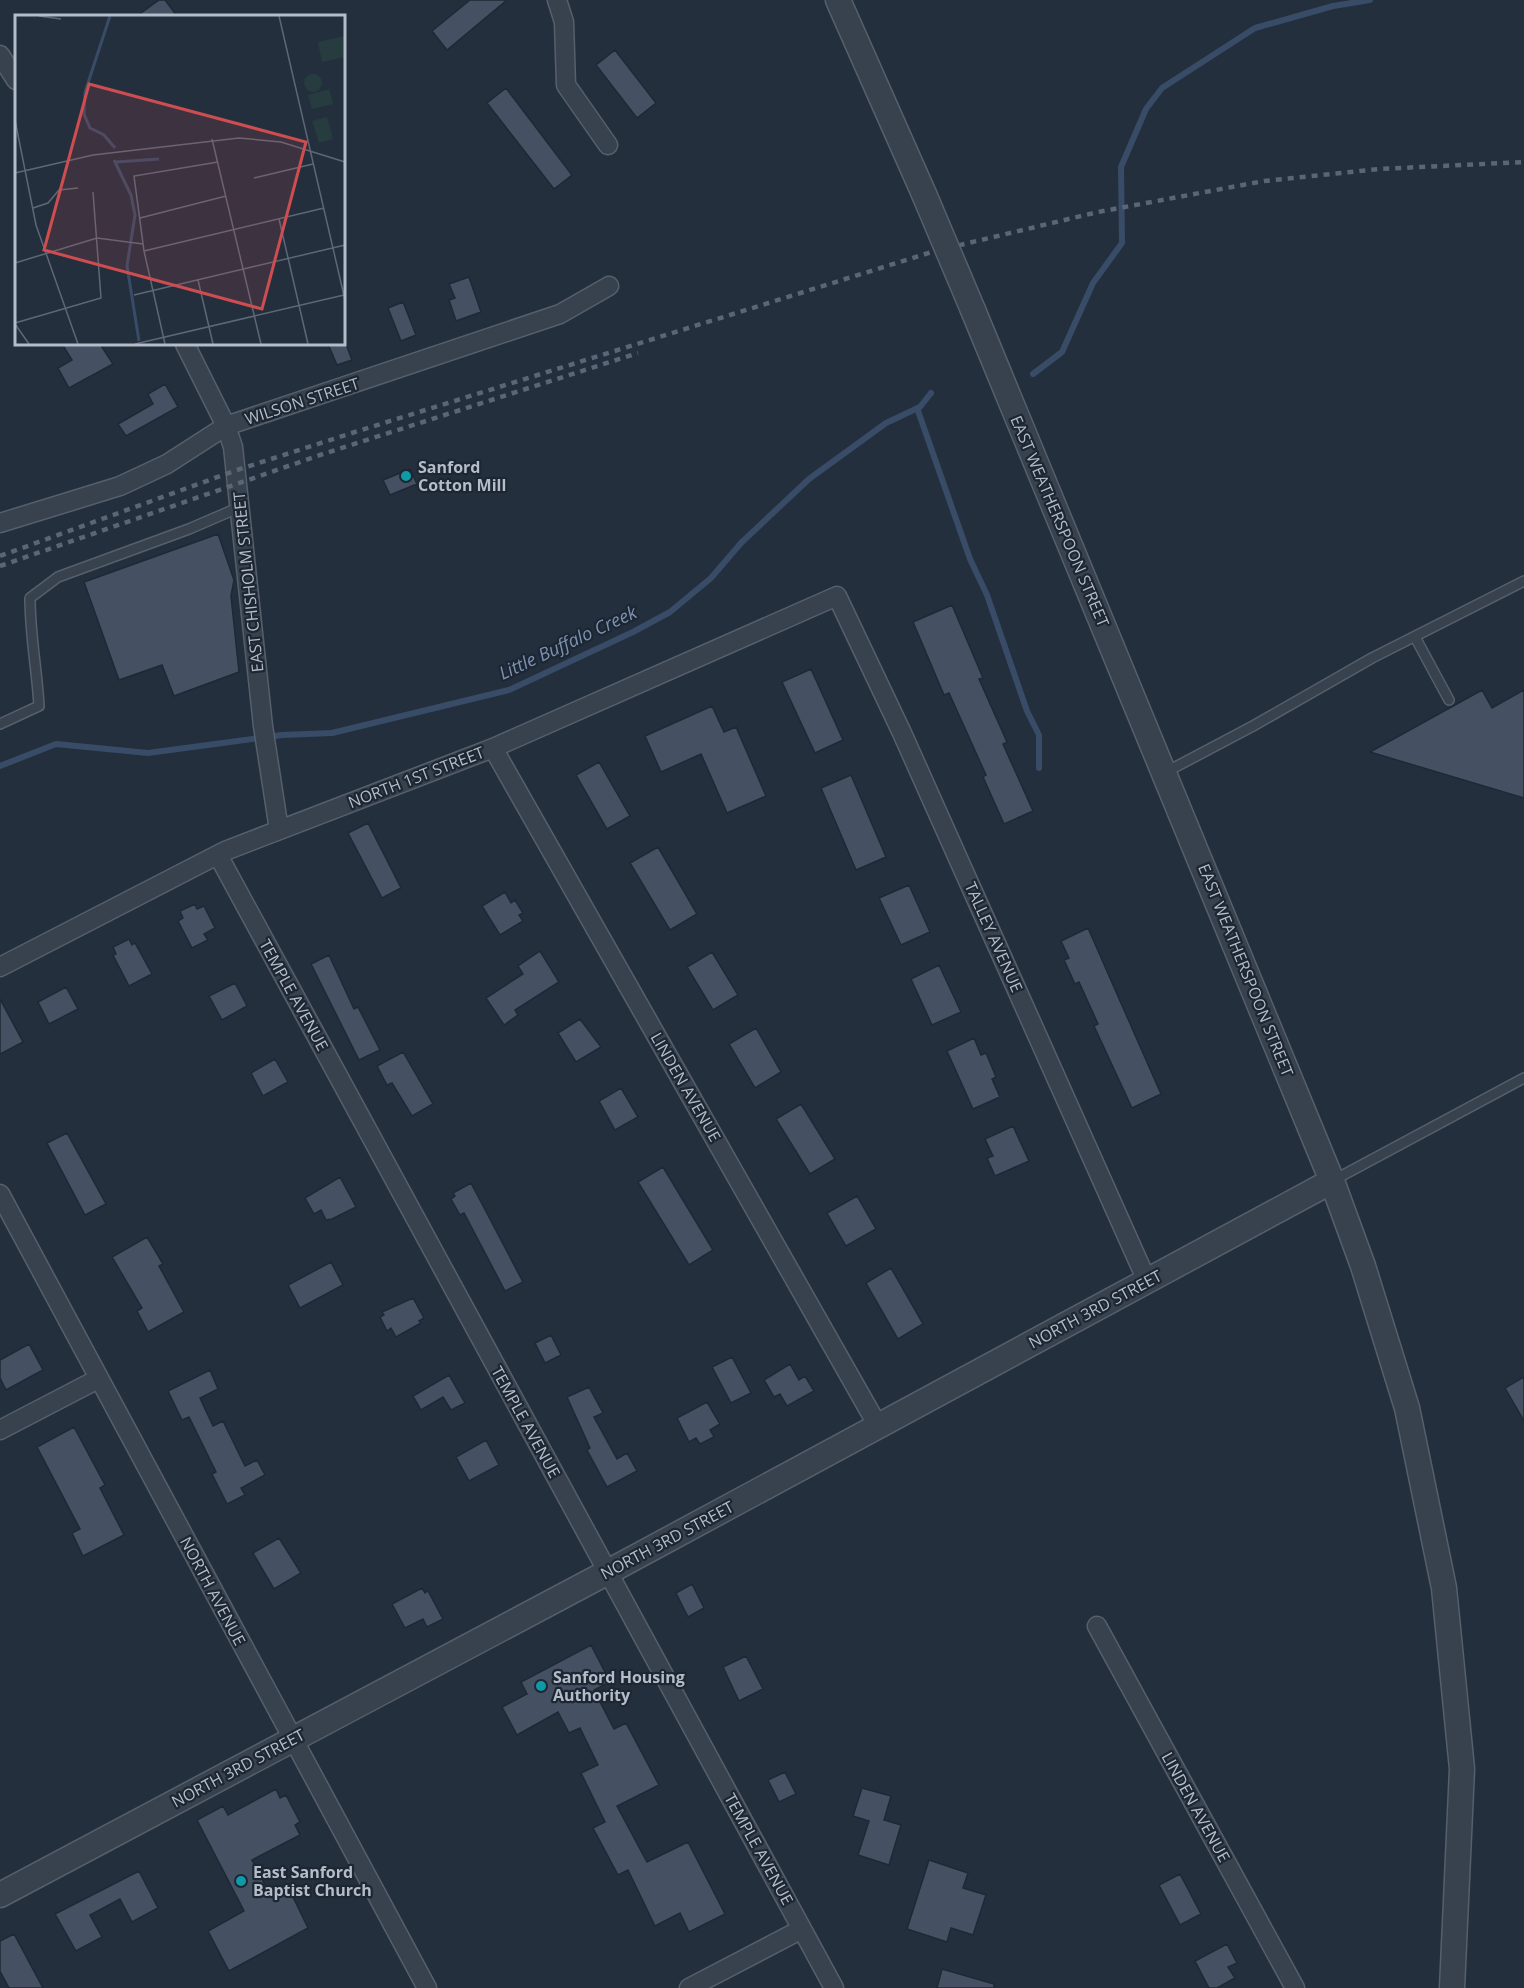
<svg xmlns="http://www.w3.org/2000/svg" width="1524" height="1988" font-family="'Open Sans',sans-serif">
	<rect width="100%" height="100%" fill="#242f3e"/>
	<g fill="none" stroke-linecap="round" stroke-linejoin="round">
		<path stroke="#394c67" stroke-width="6" d="M1033,374L1062,352L1093,283L1122,243L1121,167L1146,109L1162,88L1255,28L1333,6L1370,0
			M917,408L970,559L987,595L1027,711L1039,735V768
			M0,766L56,744L148,753L282,735L332,733L509,690L633,632L670,612L711,578L741,543L809,479L886,423L920,407L931,393"/>
	</g>
	<path fill="#455162" stroke="#1f2835" stroke-width="1.5" d="M159,0H165L177,16H137Z
		M470,0H507L447,50L432,31Z
		M615,50L656,103L637,118L596,65Z
		M506,88L572,175L554,189L487,103Z
		M469,277L481,312L456,321L449,300L455,298L449,284Z
		M403,302L416,335L401,341L388,308Z
		M62,344H100L113,364L69,388L58,368L72,360Z
		M328,344H346L352,360L337,365Z
		M165,384L178,407L126,436L118,424L153,404L148,394Z
		M410,469L417,484L390,495L383,480Z
		M218,534L234,580L231,596L239,672L174,696L162,665L119,680L84,582Z
		M952,605L983,678L979,679L1007,742L1003,744L1033,811L1004,824L983,777L986,775L949,693L944,695L913,622Z
		M811,669L843,740L815,753L782,682Z
		M1482,690L1492,708L1524,690V798L1370,752Z
		M712,706L724,732L736,727L766,796L727,813L701,754L661,772L645,736Z
		M599,762L630,816L607,829L576,775Z
		M851,775L886,857L856,870L821,788Z
		M368,823L401,888L382,898L348,833Z
		M658,847L697,914L670,930L630,863Z
		M909,885L930,932L901,945L879,898Z
		M505,892L511,903L515,900L523,913L519,915L523,921L500,935L482,906Z
		M195,904L197,909L204,906L215,928L204,934L208,940L192,948L178,921L183,918L180,911Z
		M1088,928L1161,1094L1132,1108L1094,1026L1098,1024L1079,982L1075,984L1064,960L1069,958L1061,941Z
		M129,939L132,945L135,943L152,974L129,986L113,955L116,954L113,947Z
		M540,951L559,982L515,1010L518,1015L504,1025L486,998L523,974L518,966Z
		M712,952L738,995L713,1010L687,967Z
		M329,955L354,1009L358,1007L380,1050L359,1060L311,964Z
		M939,965L961,1012L932,1025L911,979Z
		M235,983L247,1006L222,1020L209,996Z
		M66,987L78,1009L49,1024L38,1002Z
		M0,999L23,1042L0,1054Z
		M580,1019L601,1047L576,1062L558,1033Z
		M756,1028L781,1072L755,1088L729,1044Z
		M974,1038L981,1055L986,1053L996,1077L992,1079L1000,1097L973,1109L947,1051Z
		M403,1052L433,1104L412,1116L392,1083L387,1085L377,1066Z
		M275,1059L288,1082L263,1096L251,1073Z
		M621,1088L638,1117L615,1130L599,1101Z
		M801,1104L835,1159L810,1174L776,1119Z
		M1013,1126L1029,1161L995,1176L987,1158L993,1156L985,1139Z
		M67,1133L106,1204L85,1215L47,1143Z
		M663,1167L713,1250L689,1265L638,1182Z
		M340,1177L356,1207L332,1219L326,1220L321,1210L314,1214L305,1198Z
		M471,1183L523,1282L505,1291L464,1213L460,1215L451,1199L455,1196L453,1193Z
		M857,1196L876,1229L846,1246L827,1213Z
		M147,1237L163,1264L159,1266L184,1312L148,1332L137,1311L142,1308L112,1257Z
		M331,1262L343,1285L300,1308L288,1285Z
		M891,1268L923,1324L898,1339L866,1283Z
		M413,1298L424,1318L419,1321L421,1323L396,1337L391,1328L387,1331L380,1317L384,1315L382,1312Z
		M551,1335L561,1355L545,1363L535,1343Z
		M29,1344L43,1370L6,1390L0,1378V1360Z
		M732,1357L751,1393L731,1403L712,1367Z
		M790,1364L799,1380L805,1376L814,1391L787,1406L780,1394L774,1397L764,1380Z
		M210,1370L218,1389L200,1398L213,1426L223,1421L245,1466L257,1460L265,1475L241,1488L245,1495L227,1504L212,1474L216,1472L189,1417L182,1420L168,1391Z
		M449,1375L465,1403L451,1410L443,1397L421,1410L413,1396Z
		M1524,1377V1421L1505,1388Z
		M589,1387L603,1413L594,1417L617,1459L627,1453L637,1471L607,1487L587,1450L590,1448L567,1397Z
		M707,1402L720,1424L710,1430L714,1437L700,1444L696,1438L689,1442L677,1418Z
		M74,1427L105,1485L100,1488L124,1535L83,1556L72,1533L80,1529L37,1447Z
		M486,1440L499,1465L469,1481L456,1457Z
		M279,1538L301,1573L274,1589L253,1553Z
		M692,1584L704,1608L688,1617L676,1593Z
		M422,1588L425,1593L428,1591L443,1619L427,1627L423,1619L405,1628L392,1604Z
		M591,1645L610,1682L594,1690L614,1729L626,1723L659,1785L617,1806L647,1862L688,1842L725,1914L689,1932L680,1913L655,1926L628,1870L618,1875L593,1828L605,1822L581,1773L598,1765L580,1728L569,1733L558,1712L517,1735L502,1707L527,1694L521,1682Z
		M746,1656L763,1689L739,1701L723,1667Z
		M785,1772L796,1794L779,1802L768,1780Z
		M862,1788L891,1796L884,1820L901,1825L889,1865L858,1855L869,1821L853,1816Z
		M276,1789L280,1798L286,1795L300,1822L295,1825L300,1835L252,1860L271,1896L287,1888L291,1893L308,1928L229,1971L208,1931L244,1911L197,1820L223,1806L228,1815Z
		M929,1860L968,1873L963,1888L986,1895L973,1935L951,1928L947,1942L907,1929Z
		M139,1871L158,1908L132,1922L120,1899L90,1915L102,1937L76,1951L55,1914Z
		M1180,1874L1201,1914L1180,1925L1159,1885Z
		M14,1934L43,1988H9L0,1971V1941Z
		M1227,1944L1237,1963L1228,1967L1235,1978L1217,1988H1209L1195,1961Z
		M942,1969L994,1984V1988H937Z"/>
	<g fill="none" stroke-linecap="round" stroke-linejoin="round">
		<g stroke="#565f6c" stroke-width="12">
			<path id="service" d="M1415,637L1449,700
				M0,724L39,706C37,670 30,635 30,598L58,577L189,529L240,507
				M1166,772L1253,726L1372,658L1524,581
				M1334,1180L1524,1078"/>
		</g>
		<g stroke="#565f6c" stroke-width="21">
			<path id="minor" d="M557,0L564,22L566,85L608,145
				M0,55L16,80
				M185,344L226,426L233,447L263,726L279,830
				M0,523L120,486L167,464L226,426L560,314L609,286
				M493,748L878,1426
				M218,855L834,1988
				M0,967L225,851L493,748L837,596L902,733L1147,1281
				M0,1194L427,1988
				M0,1430L98,1379
				M1097,1626L1295,1988
				M689,1988L802,1929"/>
		</g>
		<g stroke="#565f6c" stroke-width="27">
			<path id="tertiary" d="M838,0L924,194
				M973,310L1332,1181L1363,1266L1407,1408L1444,1588L1462,1769L1452,1988
				M0,1895L608,1572L1332,1181"/>
		</g>
		<use href="#service" stroke="#38414e" stroke-width="9"/>
		<use href="#minor" stroke="#38414e" stroke-width="18"/>
		<use href="#tertiary" stroke="#38414e" stroke-width="24"/>
		<path stroke="#5a6575" stroke-width="4.5" stroke-dasharray="6 6" stroke-linecap="butt" d="M0,556L237,470L355,432L935,251L1098,212L1264,181L1379,169L1524,162
			M0,566L323,454L638,353"/>
		<g stroke="#565f6c" stroke-width="27" stroke-linecap="butt">
			<path id="tertiary-bridge" d="M924,194L973,310"/>
		</g>
		<use href="#tertiary-bridge" stroke="#38414e" stroke-width="24"/>
	</g>
	<g fill="#0f9aa8" stroke="#1d2633" stroke-width="2">
		<circle cx="406" cy="476" r="6"/>
		<circle cx="541" cy="1686" r="6"/>
		<circle cx="241" cy="1881" r="6"/>
	</g>
	<g text-anchor="middle" stroke-width="4.5" stroke-linejoin="round" paint-order="stroke">
		<g font-size="16" fill="#b4bcc9" stroke="#1d2633">
			<text transform="translate(302 401) rotate(-18)" y="6">WILSON STREET</text>
			<text transform="translate(1060 521) rotate(67)" y="6">EAST WEATHERSPOON STREET</text>
			<text transform="translate(248 582) rotate(-96)" y="6">EAST CHISHOLM STREET</text>
			<text transform="translate(416 777) rotate(-21)" y="6">NORTH 1ST STREET</text>
			<text transform="translate(994 937) rotate(66)" y="6">TALLEY AVENUE</text>
			<text transform="translate(1246 970) rotate(68)" y="6">EAST WEATHERSPOON STREET</text>
			<text transform="translate(294 995) rotate(61)" y="6">TEMPLE AVENUE</text>
			<text transform="translate(686 1087) rotate(60)" y="6">LINDEN AVENUE</text>
			<text transform="translate(1095 1309) rotate(-28)" y="6">NORTH 3RD STREET</text>
			<text transform="translate(526 1422) rotate(61)" y="6">TEMPLE AVENUE</text>
			<text transform="translate(667 1540) rotate(-28)" y="6">NORTH 3RD STREET</text>
			<text transform="translate(213 1591) rotate(62)" y="6">NORTH AVENUE</text>
			<text transform="translate(238 1768) rotate(-28)" y="6">NORTH 3RD STREET</text>
			<text transform="translate(1196 1807) rotate(61)" y="6">LINDEN AVENUE</text>
			<text transform="translate(759 1849) rotate(61)" y="6">TEMPLE AVENUE</text>
		</g>
		<g font-size="16" font-weight="bold" fill="#b4bcc9" stroke="#1d2633" text-anchor="start">
			<text x="418" y="473">Sanford<tspan x="418" dy="18">Cotton Mill</tspan></text>
			<text x="553" y="1683">Sanford Housing<tspan x="553" dy="18">Authority</tspan></text>
			<text x="253" y="1878">East Sanford<tspan x="253" dy="18">Baptist Church</tspan></text>
		</g>
		<g font-size="18" font-style="italic" fill="#7c92b1" stroke="#1d2633">
			<text transform="translate(568 643) rotate(-25)" y="6">Little Buffalo Creek</text>
		</g>
	</g>
	<g transform="translate(15 15)">
		<rect width="330" height="330" fill="#242f3e"/>
		<path d="M330,21V42L307,47L303,27ZM289 68a9 9 0 1 1 18 0a9 9 0 1 1-18 0ZM314,74L318,89L297,94L293,80ZM312,102L318,124L304,128L297,106Z" fill="#263c3f"/>
		<path fill="none" stroke="#394c67" stroke-width="3" d="M95,1L70,77L69,99L75,113L89,120L100,133M99,145L116,180L120,200L112,251L124,326M101,147L144,144"/>
		<path fill="none" stroke="#5e6776" stroke-width="1.5" d="M24,1L46,4M264,1L330,285M0,105L21,210L63,329M197,124L246,329M0,158L78,140L224,123L266,127L330,147M239,163L298,149M18,193L33,188L44,175L63,173M125,203L211,181M264,204L293,329M129,236L309,193M0,248L82,223L128,229M183,265L198,329M119,280L330,230M0,308L86,283L78,177M0,309L14,329M120,329L329,280M150,329L129,236L119,161L203,147"/>
		<path fill="#ce4d50" fill-opacity="0.15" stroke="#ce4d50" stroke-width="3" d="M74,69L291,127L247,294L29,235Z"/>
		<rect width="330" height="330" fill="none" stroke="#b4bcc9" stroke-width="3"/>
	</g>
</svg>
